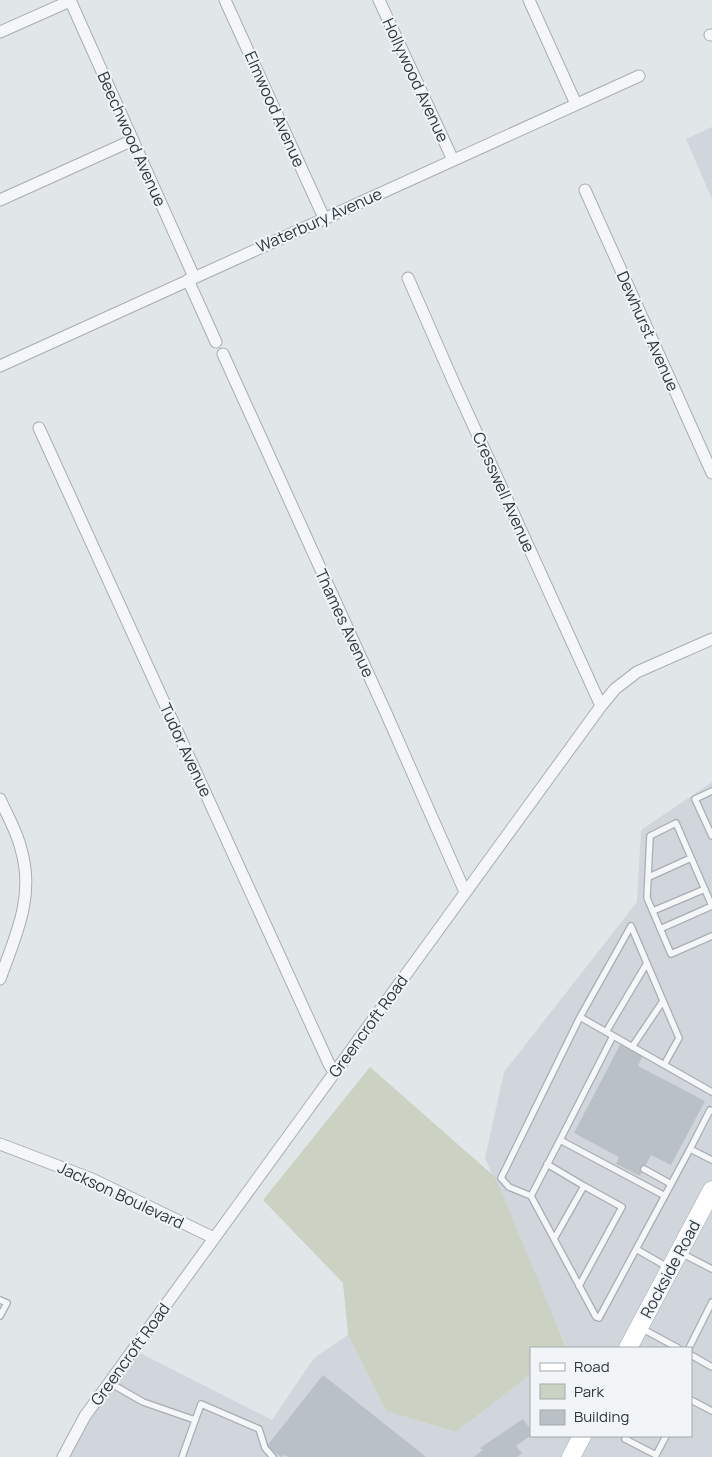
<svg xmlns="http://www.w3.org/2000/svg" width="712" height="1457" font-family="Manrope,sans-serif">
	<rect width="100%" height="100%" fill="#e1e6e9"/>
	<path fill="#d0d6db" d="M712,127V199L686,139Z
		M712,782V1457H63L134,1350L272,1420L314,1358L348,1335L386,1411L456,1432L531,1374V1436H691V1348H564L566,1346L485,1158L504,1072L637,902L641,830Z"/>
	<path fill="#cbd2c3" d="M370,1067L495,1177L566,1347L564,1348H531V1374L456,1432L386,1411L348,1335L343,1283L263,1200Z"/>
	<path fill="#b9c1c6" d="M621,1043L643,1055L638,1066L705,1101L671,1165L651,1155L640,1176L616,1164L619,1157L574,1133Z
		M323,1375L426,1457H288L285,1455L281,1457L267,1446Z
		M523,1419L531,1430V1435L516,1446L522,1453L517,1457H474L483,1450L480,1448Z"/>
	<g fill="none" stroke-linecap="round" stroke-linejoin="round">
		<g stroke="#a7aeb3" stroke-width="8">
			<path id="lane" d="M712,791L695,799L712,836
				M649,877L691,858
				M653,911L705,889
				M660,929L712,906L676,823L650,836L647,898L671,954L712,936
				M580,1017L631,926L679,1038L664,1065
				M606,1032L647,963
				M632,1047L663,1001
				M712,1111L710,1110L690,1149L712,1160
				M560,1140L613,1036
				M690,1149L599,1318L596,1317L531,1196L509,1187L501,1178L580,1017L712,1092
				M547,1164L584,1186
				M644,1169L671,1184
				M531,1196L560,1140L665,1196
				M554,1239L584,1186L622,1207L579,1286
				M636,1249L669,1268
				M681,1253L712,1269
				M0,1300L7,1303L0,1316
				M641,1328L678,1348
				M689,1348L712,1302
				M691,1355L712,1367
				M110,1383L143,1402L195,1420
				M691,1400L712,1411
				M627,1436L625,1439L656,1455L666,1436
				M182,1457L201,1404L259,1429L265,1448L273,1457"/>
		</g>
		<g stroke="#a7aeb3" stroke-width="13">
			<path id="street" d="M70,0L194,277
				M225,0L324,218
				M379,0L453,160
				M529,0L576,104
				M0,32L70,1
				M710,35H712
				M585,190L712,473
				M0,200L133,140
				M408,278L454,383L601,706
				M188,280L216,342
				M223,354L386,713L465,892
				M0,366L639,76
				M39,428L329,1064L334,1072
				M0,799C7,815 17,832 21,849C35,896 16,935 0,979
				M0,1144L92,1179L214,1238
				M63,1457L85,1416L601,706L615,689L637,672L712,639"/>
		</g>
		<g stroke="#a1adb4" stroke-width="19">
			<path id="primary" d="M628,1348L712,1190
				M571,1457L582,1436"/>
		</g>
		<use href="#lane" stroke="#f4f6f8" stroke-width="5.5"/>
		<use href="#street" stroke="#f4f6f8" stroke-width="11"/>
		<use href="#primary" stroke="#fff" stroke-width="18"/>
	</g>
	<g text-anchor="middle" stroke-width="4" stroke-linejoin="round" paint-order="stroke">
		<g font-size="16" fill="#2b3740" stroke="#f1f5f7">
			<text transform="translate(416 80) rotate(65)" y="6">Hollywood Avenue</text>
			<text transform="translate(275 109) rotate(66)" y="6">Elmwood Avenue</text>
			<text transform="translate(132 139) rotate(66)" y="6">Beechwood Avenue</text>
			<text transform="translate(319 220) rotate(-24)" y="6">Waterbury Avenue</text>
			<text transform="translate(648 331) rotate(66)" y="6">Dewhurst Avenue</text>
			<text transform="translate(504 492) rotate(66)" y="6">Cresswell Avenue</text>
			<text transform="translate(345 623) rotate(65)" y="6">Thames Avenue</text>
			<text transform="translate(186 750) rotate(65)" y="6">Tudor Avenue</text>
			<text transform="translate(368 1026) rotate(-54)" y="6">Greencroft Road</text>
			<text transform="translate(121 1195) rotate(25)" y="6">Jackson Boulevard</text>
			<text transform="translate(670 1269) rotate(-62)" y="6">Rockside Road</text>
			<text transform="translate(130 1354) rotate(-54)" y="6">Greencroft Road</text>
		</g>
	</g>
	<rect x="530" y="1347" width="162" height="90" fill="#f1f5f7" stroke="#a2a9ae"/>
	<rect x="540" y="1363" width="25" height="8" fill="#ffffff" stroke="#a2a9ae"/>
	<text x="574" y="1372" font-size="15" fill="#2b3740">Road</text>
	<rect x="540" y="1384" width="25" height="15" fill="#cbd2c3" stroke="#a2a9ae"/>
	<text x="574" y="1397" font-size="15" fill="#2b3740">Park</text>
	<rect x="540" y="1410" width="25" height="15" fill="#b9c1c6" stroke="#a2a9ae"/>
	<text x="574" y="1422" font-size="15" fill="#2b3740">Building</text>
</svg>
